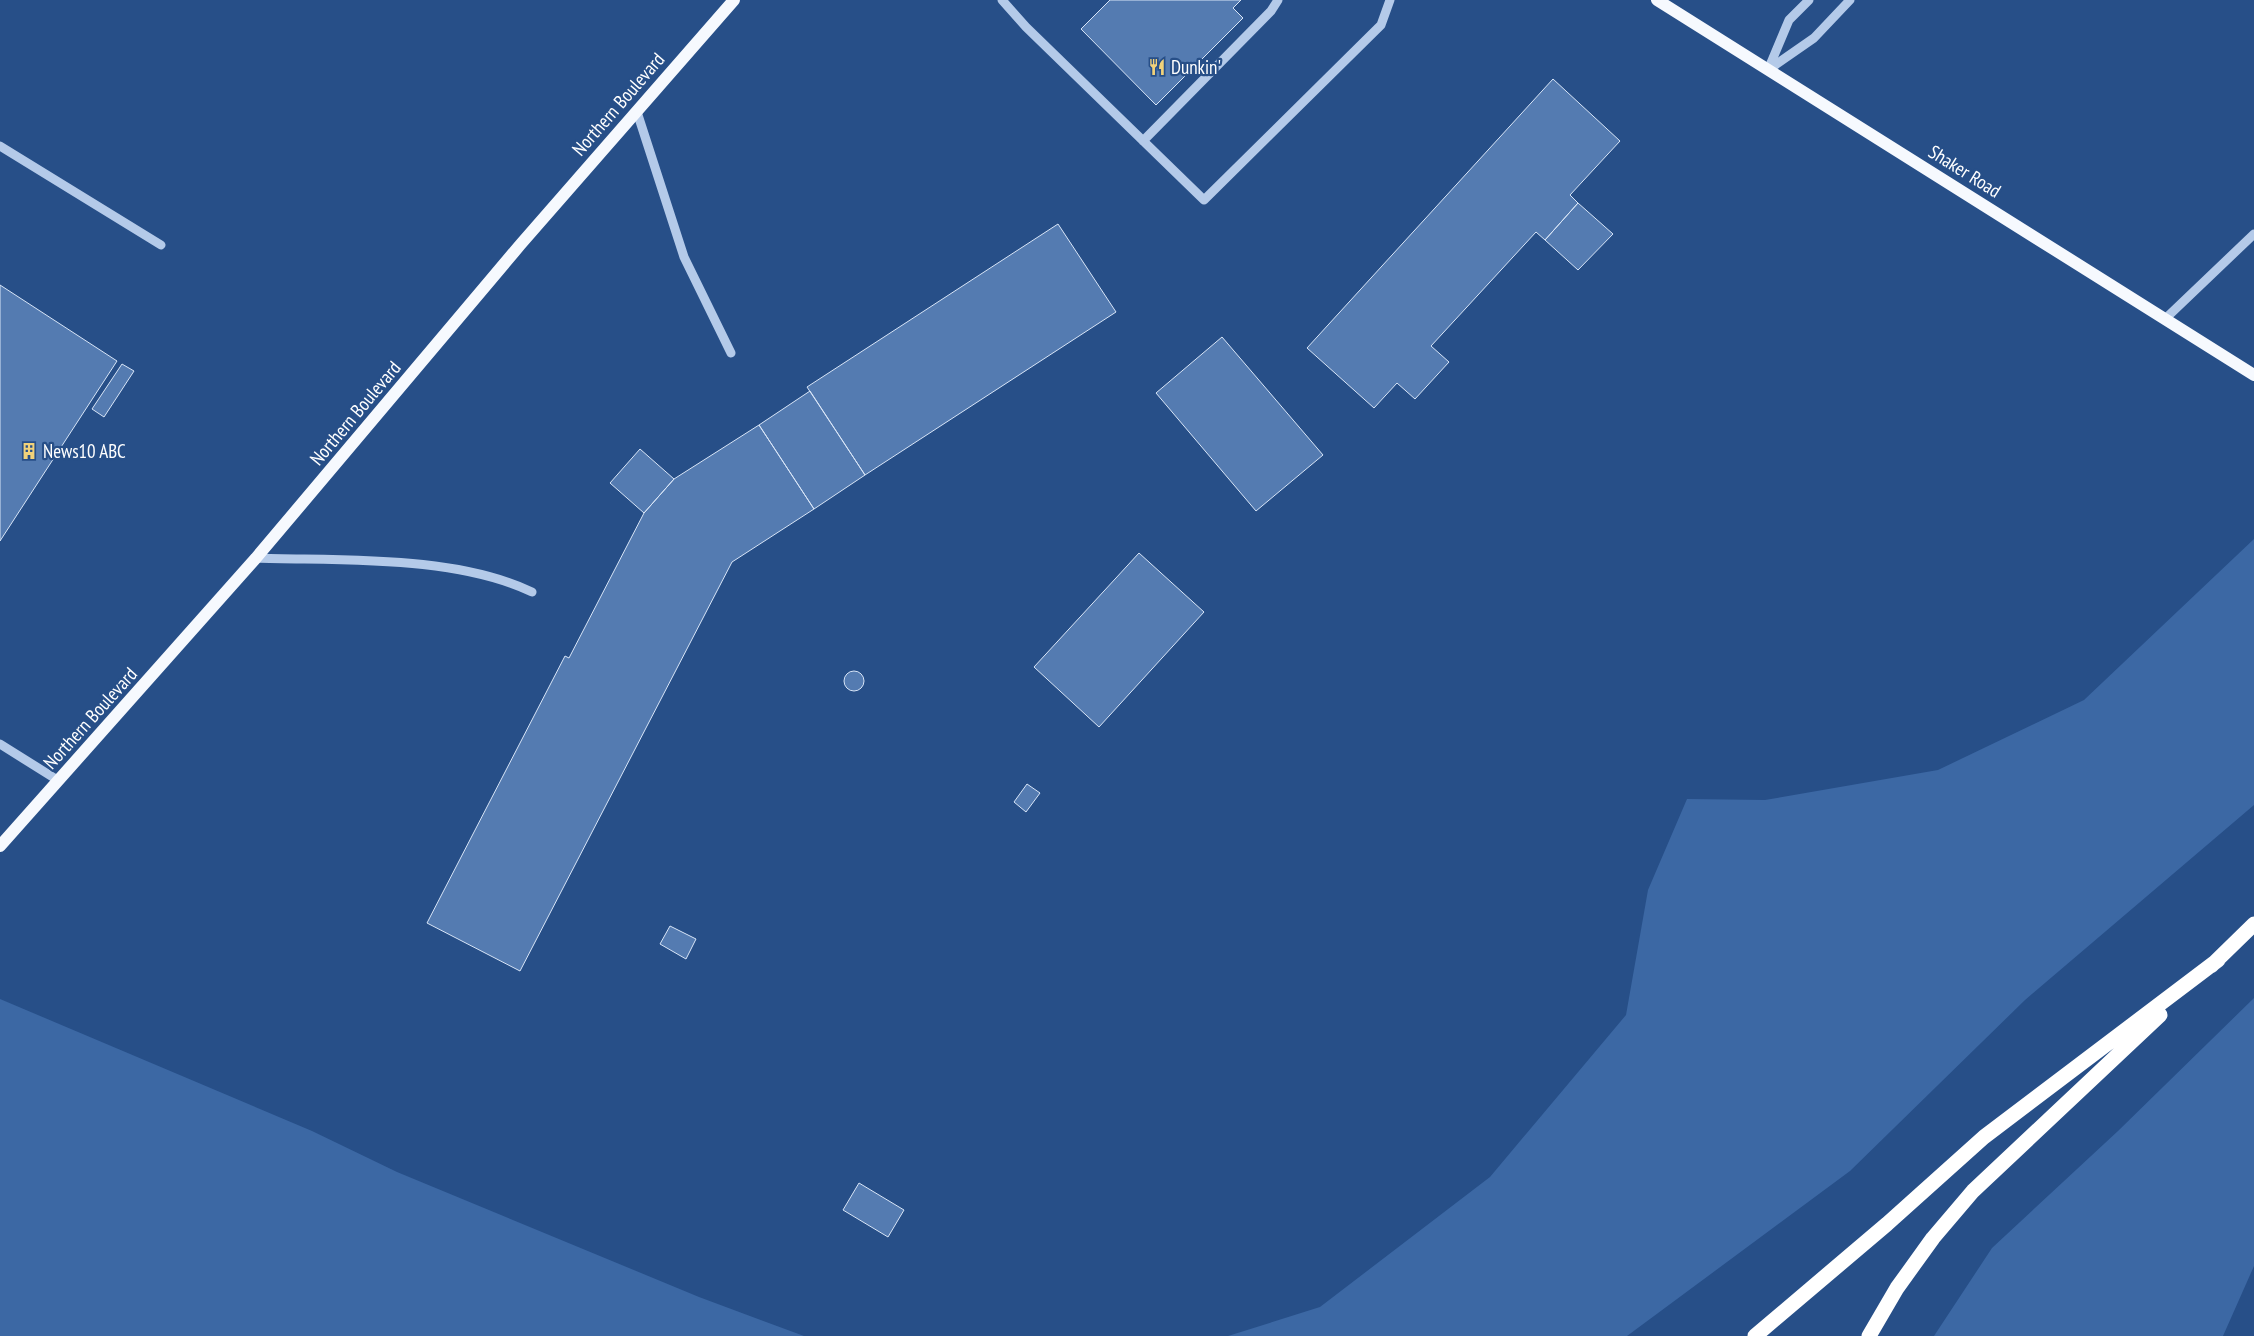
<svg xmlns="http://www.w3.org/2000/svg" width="2254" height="1336" font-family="'PT Sans Narrow',sans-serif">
	<rect width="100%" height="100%" fill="#274f88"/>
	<path fill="#3c68a4" d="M2254,539V805L2025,1000L1850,1171L1627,1336H1228L1320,1307L1490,1177L1626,1015L1648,890L1687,799L1765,800L1938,770L2084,700Z
		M2254,998V1266L2223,1336H1934L1992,1248L2118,1131Z
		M0,999L312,1131L397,1172L699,1297L804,1336H0Z"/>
	<path fill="#547bb1" stroke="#d8e5f7" d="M1110,0H1241L1233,8L1243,18L1156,105L1081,29Z
		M1553,79L1620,141L1570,195L1578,203L1545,240L1536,232L1431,346L1449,362L1415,399L1397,383L1374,408L1307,348Z
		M1578,203L1613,234L1578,270L1545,240Z
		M1058,224L1116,312L865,475L807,387Z
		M0,285L117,361L0,541Z
		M1222,337L1323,455L1256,511L1156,393Z
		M122,364L134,371L104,417L92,409Z
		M810,391L865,475L814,509L759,425Z
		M759,425L814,509L732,562L520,971L427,923L565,656L569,658L644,513L674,479Z
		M640,449L674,479L644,513L610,483Z
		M1139,553L1204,612L1099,727L1034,667Z
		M844 681a10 10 0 1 1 20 0a10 10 0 1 1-20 0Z
		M1027,784L1040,793L1026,812L1014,802Z
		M670,926L696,939L686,959L660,944Z
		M859,1183L904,1210L888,1237L843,1210Z"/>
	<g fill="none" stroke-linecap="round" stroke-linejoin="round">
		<path stroke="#b4cae9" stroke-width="9" d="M1002,0L1026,27L1204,200L1381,25L1390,0
			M1809,0L1789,20L1768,70L1814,38L1850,0
			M637,112L684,257L731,353
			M1143,141L1271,11L1278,0
			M0,146L161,245
			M2165,319L2254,234
			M256,558C343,561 454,555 532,592
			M0,744L59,781"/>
		<path stroke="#f6f9fe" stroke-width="12" d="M1657,0L2254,375
			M0,846L256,558L520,245L734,0"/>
		<path stroke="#fff" stroke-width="15" d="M2211,966L2254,924
			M1755,1336L1887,1224L1984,1137L2218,960
			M1869,1336L1897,1288L1933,1238L1973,1191L2160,1015"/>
	</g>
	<defs>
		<g id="restaurant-bare" transform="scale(1.35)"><path d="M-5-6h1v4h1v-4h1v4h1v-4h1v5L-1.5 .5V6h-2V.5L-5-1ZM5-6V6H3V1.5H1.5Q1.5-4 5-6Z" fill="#f1d27a" stroke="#274f88" stroke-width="2.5" paint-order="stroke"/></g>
		<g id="building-bare" transform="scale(1.35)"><path d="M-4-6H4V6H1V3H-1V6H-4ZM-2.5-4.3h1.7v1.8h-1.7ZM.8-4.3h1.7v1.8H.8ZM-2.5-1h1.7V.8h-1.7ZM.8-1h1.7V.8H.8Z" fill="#f1d27a" stroke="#274f88" stroke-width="2.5" paint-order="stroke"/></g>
	</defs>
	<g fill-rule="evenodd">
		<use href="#restaurant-bare" x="1157" y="67"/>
		<use href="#building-bare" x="29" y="451"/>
	</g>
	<g text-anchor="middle" stroke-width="4.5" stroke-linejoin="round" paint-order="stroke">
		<g font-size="19" fill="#fff" stroke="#274f88" text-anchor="start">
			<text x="1171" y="74">Dunkin'</text>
			<text x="43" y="458">News10 ABC</text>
		</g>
		<g font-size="19" fill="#fff" stroke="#274f88">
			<text transform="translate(618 104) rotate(-49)" y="7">Northern Boulevard</text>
			<text transform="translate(1965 171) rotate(32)" y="7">Shaker Road</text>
			<text transform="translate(355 413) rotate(-50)" y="7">Northern Boulevard</text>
			<text transform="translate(90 718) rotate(-48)" y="7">Northern Boulevard</text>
		</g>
	</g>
</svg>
